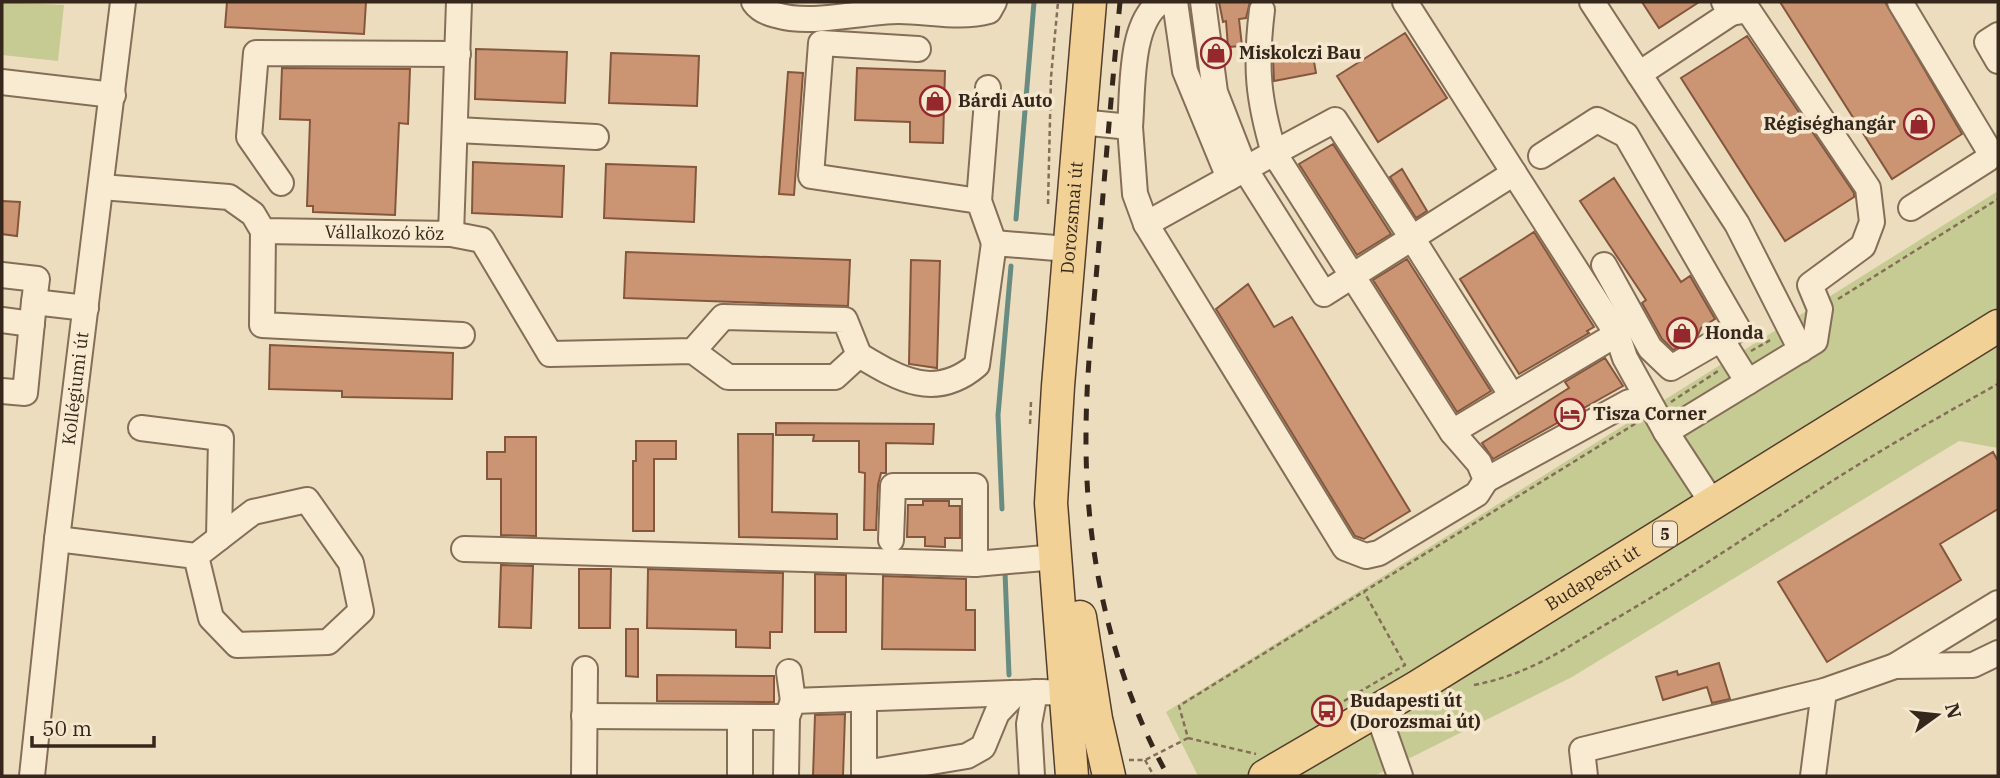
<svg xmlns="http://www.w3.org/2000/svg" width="2000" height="778" font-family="'IBM Plex Serif',serif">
	<rect width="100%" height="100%" fill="#edddbf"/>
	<path fill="#c6cb93" d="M2,2L64,5L58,61L2,55Z
		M1998,191V448L1959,441L1572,677L1374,776H1198L1166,712Z"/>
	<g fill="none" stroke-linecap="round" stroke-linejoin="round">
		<path stroke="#698c82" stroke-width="5" d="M1016,219L1034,2
			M1002,509L998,415L1011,266
			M1005,572L1009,675"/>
	</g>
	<path fill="#cb9574" stroke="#84573d" stroke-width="2" d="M227,2H366L364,34L225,27Z
		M1219,2H1250L1246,18L1239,19L1242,46L1228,47L1226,21L1223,22Z
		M1642,2H1699L1659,28Z
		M1780,2H1885L1962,134L1892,179Z
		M1405,33L1447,98L1378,142L1337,76Z
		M1747,36L1854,193V197L1785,241L1681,78Z
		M476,49L567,52L565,103L475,99Z
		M1312,50L1316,73L1274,81L1273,57Z
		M611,53L699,56L697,106L609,103Z
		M282,68L410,69L408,124L399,123L395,215L313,212V206H307L310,120L280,119Z
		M857,68L945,71L943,143L910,142V122L855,120Z
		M788,72L803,73L794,195L779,194Z
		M1333,144L1391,234L1357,255L1299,164Z
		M473,162L564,166L562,217L472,213Z
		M606,164L696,167L694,222L604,218Z
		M1402,169L1427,211L1416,218L1390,177Z
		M1614,178L1681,282L1690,276L1715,319L1701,328L1698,335L1673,350L1662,339L1642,303L1646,300L1580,201Z
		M2,201L20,202L17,236L2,234Z
		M1534,232L1594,327L1587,331L1589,333L1519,374L1460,279Z
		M626,252L850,260L848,306L624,298Z
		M1407,259L1491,391L1457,412L1373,280Z
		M911,260L940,261L937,368L909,364Z
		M1248,284L1274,327L1292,317L1410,511L1364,539L1355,536L1216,309Z
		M270,345L453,353L452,399L342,397V391L269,389Z
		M1605,358L1623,386L1493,459L1482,443L1569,388L1565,382Z
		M776,423L934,424L933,444L886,443V473H881L878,485L876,530H864L865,473L859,472V441H813L814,435H776Z
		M738,434H773L772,512L837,514V539L739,537Z
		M505,437H536V536L501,535V479H487V452H505Z
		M636,441H676V459H654V531H633V461H636Z
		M1993,452L1998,461V509L1940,544L1961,580L1827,662L1778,582Z
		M923,501H949V506H960V538H945V547L925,546V537H907L908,505H923Z
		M501,565L533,566L531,628L499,627Z
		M579,569H611L610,628H579Z
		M648,569L783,573L782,632H770V648L736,647V630L647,628Z
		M815,574L846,575V632H815Z
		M883,576L966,579V610H975V650L882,649Z
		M626,629H638V677L626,676Z
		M1719,663L1730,699L1712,703L1707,687L1663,700L1656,677L1677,671L1678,675Z
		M657,675L774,676V702L657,701Z
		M845,714L843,776H813L815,715Z"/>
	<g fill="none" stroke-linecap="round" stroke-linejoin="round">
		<g stroke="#856e57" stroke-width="28">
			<g id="minor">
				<path d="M754,2C759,9 767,13 776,15C813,26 861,11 899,11C928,11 961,19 989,11L994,2"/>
				<path d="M1175,2L1185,71L1229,178"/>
				<path d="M1203,2L1215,92L1245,169L1324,294L1412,238L1335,120L1274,153C1258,99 1255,67 1262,10"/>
				<path d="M1405,2L1514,173"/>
				<path d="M1592,2L1737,224L1801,350"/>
				<path d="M1900,2L1990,152L1988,159L1911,208"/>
				<path d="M1998,35L1987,42L1998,61"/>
				<path d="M918,49L821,43L811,176L979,201L994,243"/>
				<path d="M1639,74L1731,13L1724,2"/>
				<path d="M2,82L113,95"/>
				<path d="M1080,122L1130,127L1135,194L1146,224L1274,153L1452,432L1617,334L1625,358L1666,432"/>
				<path d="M1130,127C1133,92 1129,22 1161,2"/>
				<path d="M457,130L596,137"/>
				<path d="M1541,156L1597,120L1626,135L1738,329L1721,339L1748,382"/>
				<path d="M281,183L249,137L256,53L458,54"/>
				<path id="s1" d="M101,187L229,197L253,214L263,231L451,234L459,2"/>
				<path d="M979,201L988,88"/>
				<path d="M1146,224L1345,548L1366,556L1379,553L1477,494L1486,480L1479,463L1452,432"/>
				<path d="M263,231L262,325L462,335"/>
				<path d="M451,234L482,240L550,354L693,351L723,317L845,320L859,355L835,377H728L693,351"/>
				<path d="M1604,265L1650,348L1671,368L1721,339"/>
				<path d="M2,275L37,279L34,302"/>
				<path d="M2,320L32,324"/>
				<path d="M859,355C899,379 935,401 977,365L994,243L1068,249"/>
				<path d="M2,391L25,393L34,302L86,308"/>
				<path d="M1512,396L1412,238L1514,173L1617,334"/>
				<path d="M141,428L221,438L219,538"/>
				<path d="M1486,480L1629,402"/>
				<path d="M1713,504L1666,432L1815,341L1820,309L1810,285L1863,246L1872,222L1868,188L1748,10L1731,13"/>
				<path d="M57,539L196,556L253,512L307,500L351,563L361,611L328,642L237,645L211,618L196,556"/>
				<path d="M891,540L893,486H975V564"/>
				<path d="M464,549L975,564L1056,557"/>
				<path d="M1895,666L1973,665L1998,653"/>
				<path d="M789,672L793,701"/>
				<path d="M864,700V773L967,756L983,747L997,713L1015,694"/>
				<path d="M1377,711L1400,776"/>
				<path d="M584,716L787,717L793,701L1042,692L1065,693L1078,702"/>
				<path d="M740,717V776"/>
				<path id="s2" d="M32,776L57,539L123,2"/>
				<path d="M584,776L585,669"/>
				<path d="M786,776L787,717"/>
				<path d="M1032,776L1029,724L1035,692"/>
				<path d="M1585,776L1582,750L1824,691L1895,666L1998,603"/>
				<path d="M1813,776L1824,691"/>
			</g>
		</g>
		<g stroke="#533d2c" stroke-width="35">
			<g id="major">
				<path d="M1080,617L1096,719L1109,776"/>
				<path id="s3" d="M1072,776L1051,503L1058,386L1090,2"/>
				<path id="s4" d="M1265,776L1417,687L1998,326"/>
			</g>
		</g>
		<path stroke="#856e57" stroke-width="2.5" stroke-dasharray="5 3.5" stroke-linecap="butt" d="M1048,204L1051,77L1058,2
			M1838,299L1998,199
			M1751,351L1772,339
			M1671,402L1718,371
			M1030,424L1031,402
			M1474,685C1526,675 1558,653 1603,626C1673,586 1739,542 1806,498C1868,457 1933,420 1998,384
			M1322,714L1405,665L1364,592
			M1188,738L1256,754
			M1129,760H1145L1188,738L1179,706L1638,422
			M1145,760L1154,776"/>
		<use href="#minor" stroke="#f8ebd1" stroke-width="24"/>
		<use href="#major" stroke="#f1d195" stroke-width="32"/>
		<path stroke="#35271c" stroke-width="5" stroke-dasharray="12 12" stroke-linecap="butt" d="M1120,2C1112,86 1105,171 1098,255C1093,315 1086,375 1086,435C1085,551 1111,674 1168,776"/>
	</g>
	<defs>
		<g id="shop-ring" transform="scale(1.575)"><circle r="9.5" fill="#f5e8ce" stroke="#94282d" stroke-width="1.5"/><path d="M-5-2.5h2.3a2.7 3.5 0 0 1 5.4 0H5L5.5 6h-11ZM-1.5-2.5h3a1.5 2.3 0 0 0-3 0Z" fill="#94282d"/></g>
		<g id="hotel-ring" transform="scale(1.575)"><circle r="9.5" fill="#f5e8ce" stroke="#94282d" stroke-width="1.5"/><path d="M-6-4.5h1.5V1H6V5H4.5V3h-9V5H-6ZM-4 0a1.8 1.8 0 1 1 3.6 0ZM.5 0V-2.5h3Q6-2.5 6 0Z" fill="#94282d"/></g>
		<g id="bus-ring" transform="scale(1.575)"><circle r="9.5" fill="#f5e8ce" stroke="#94282d" stroke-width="1.5"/><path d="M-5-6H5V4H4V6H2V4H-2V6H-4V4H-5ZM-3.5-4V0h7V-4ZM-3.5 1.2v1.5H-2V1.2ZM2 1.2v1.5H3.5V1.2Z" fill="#94282d"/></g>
	</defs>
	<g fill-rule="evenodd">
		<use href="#shop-ring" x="1216" y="53"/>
		<use href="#shop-ring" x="935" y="101"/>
		<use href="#shop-ring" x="1919" y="124"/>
		<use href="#shop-ring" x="1682" y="333"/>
		<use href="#hotel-ring" x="1570" y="414"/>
		<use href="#bus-ring" x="1327" y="711"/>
	</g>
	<g text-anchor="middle" stroke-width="7" stroke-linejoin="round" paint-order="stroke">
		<rect fill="#f5e8ce" stroke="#6f6151" stroke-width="2" x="1653" y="521.5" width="24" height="25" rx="5"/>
		<g font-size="16" font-weight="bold" fill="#35271c">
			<text x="1665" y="540">5</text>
		</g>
		<g font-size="18" font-weight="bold" fill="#35271c" stroke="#f5e8ce" text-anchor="start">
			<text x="1239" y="59">Miskolczi Bau</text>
			<text x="958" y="107">Bárdi Auto</text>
			<text x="1896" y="130" text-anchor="end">Régiséghangár</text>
			<text x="1705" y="339">Honda</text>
			<text x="1593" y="420">Tisza Corner</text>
			<text x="1350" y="707">Budapesti út<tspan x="1350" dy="21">(Dorozsmai út)</tspan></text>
		</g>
		<g font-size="18" fill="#35271c" stroke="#f5e8ce">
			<text dy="6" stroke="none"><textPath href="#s3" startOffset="560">Dorozsmai út</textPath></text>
			<text dy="6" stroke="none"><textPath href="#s1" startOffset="299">Vállalkozó köz</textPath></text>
			<text dy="6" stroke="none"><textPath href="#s2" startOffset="390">Kollégiumi út</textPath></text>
			<text dy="6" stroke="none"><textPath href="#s4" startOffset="383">Budapesti út</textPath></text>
		</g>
	</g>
	<rect width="2000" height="778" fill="none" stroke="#35271c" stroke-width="7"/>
	<g transform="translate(1937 715) rotate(75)" stroke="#f5e8ce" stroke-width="5" paint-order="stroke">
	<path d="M0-5L12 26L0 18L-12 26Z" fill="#35271c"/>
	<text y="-10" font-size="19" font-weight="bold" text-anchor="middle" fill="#35271c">N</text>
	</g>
	<path d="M32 736v10h122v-10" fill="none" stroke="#35271c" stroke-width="3.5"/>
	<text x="42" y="736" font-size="21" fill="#35271c" stroke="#f5e8ce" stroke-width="5" paint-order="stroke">50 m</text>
</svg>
